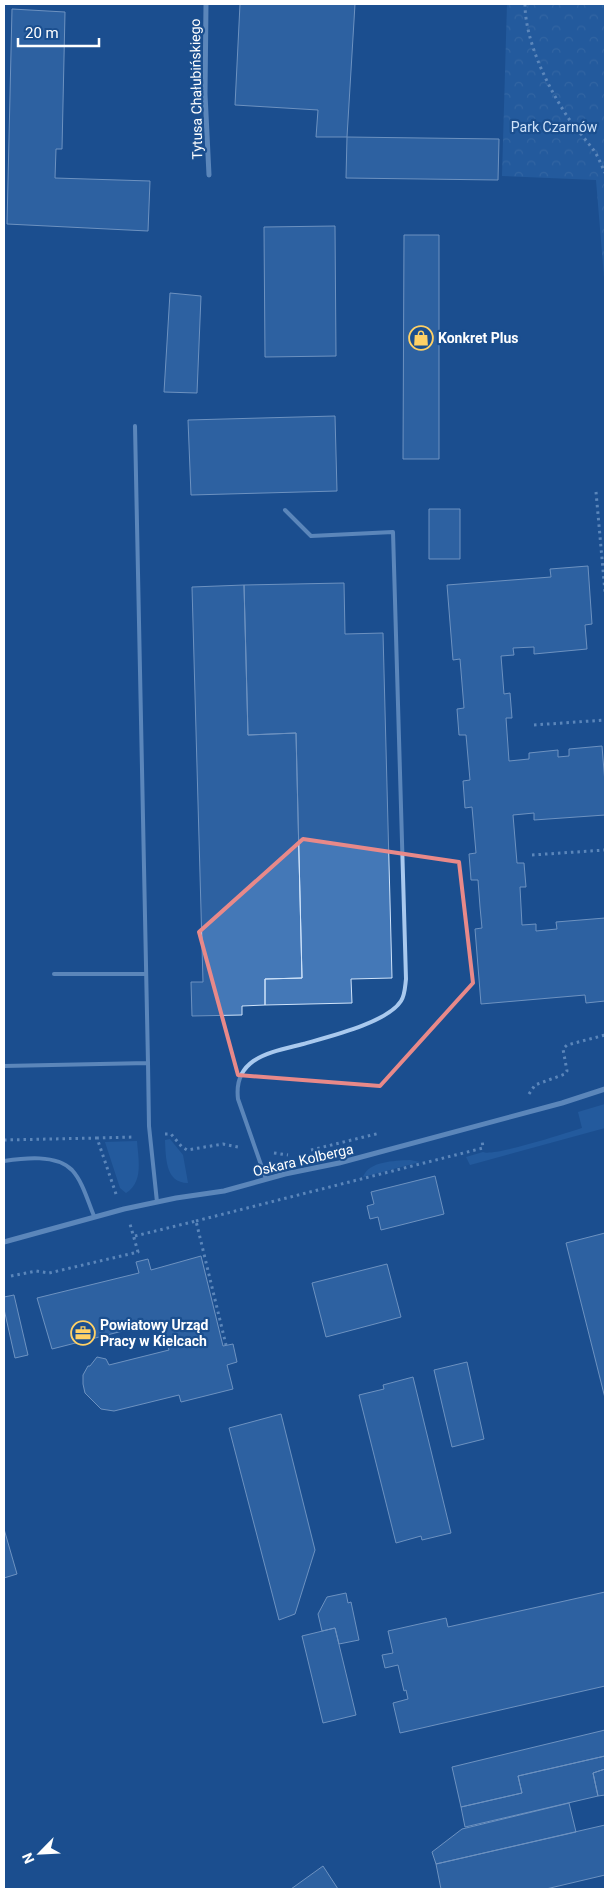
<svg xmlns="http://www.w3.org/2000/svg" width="609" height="1893" font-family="Roboto,sans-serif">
	<defs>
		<pattern id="forest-crowns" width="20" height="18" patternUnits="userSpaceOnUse" patternTransform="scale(1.25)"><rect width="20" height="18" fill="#2e69ad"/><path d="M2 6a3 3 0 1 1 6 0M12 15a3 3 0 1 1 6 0" fill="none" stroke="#4d80b9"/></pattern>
	</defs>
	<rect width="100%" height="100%" fill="#1b4f8f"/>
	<path fill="#2e69ad" d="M605,1104V1128L470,1165L466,1157L483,1152C493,1157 566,1133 582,1128L578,1112Z
		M170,1139L183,1155L188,1183C165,1183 166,1157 165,1140Z
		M137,1141C138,1158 144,1182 126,1193L120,1188L105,1142Z
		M410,1160L420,1162L363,1177C369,1161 394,1161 410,1160Z"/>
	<path fill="url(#forest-crowns)" d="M507,4H605V289L596,180L502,176Z"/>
	<path fill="#4478b7" stroke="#cfe3fa" d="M240,4H355L347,137H316L318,110L235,105Z
		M12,9L65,12L62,149H56L55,178L150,181L148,231L7,224Z
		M347,137L499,139L498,180L346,178Z
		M335,226L336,356L265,357L264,227Z
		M404,235H439V459H403Z
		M170,293L201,296L197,393L164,392Z
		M335,416L337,491L191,495L188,420Z
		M429,509H460V559H429Z
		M588,566L592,624L585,625L587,649L534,654V647L513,648L514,655L501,656L504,694L510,693L512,718H506L509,761L529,759V753L558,750V757L569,756V749L602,746L605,783V815L534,820V813L513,815L517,863H524L526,887H520L522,925L536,924V931L557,929L556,922L605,918V1001L586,1003L585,995L481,1004L475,929L482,928L480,907L478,880H471L469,854L476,853L472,807L465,808L463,781L470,780L466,735H459L457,709L464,708L460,659L453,660L447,585L551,577L550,569Z
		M344,583L345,634L383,633L392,978L351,979L352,1003L265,1005V979L302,978L296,733L248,735L244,585Z
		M244,585L248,735L296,733L302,978L265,979V1005L242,1006V1015L192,1016L191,982H203L192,587Z
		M435,1176L444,1214L381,1230L378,1217L370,1219L367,1206L374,1204L371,1192Z
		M605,1233V1398L566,1243Z
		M201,1256L223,1346L233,1344L237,1362L227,1365L233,1389L181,1402L179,1395L114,1411L101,1409L85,1393L83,1384V1375L88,1366H90L97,1357L106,1359L109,1365L169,1350L162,1321L52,1349L37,1298L139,1273L136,1262L148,1259L151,1270Z
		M387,1264L401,1317L326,1337L312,1283Z
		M14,1295L28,1355L15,1358L4,1309V1297Z
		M467,1362L484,1439L452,1447L434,1370Z
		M413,1377L451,1533L422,1540L421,1536L396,1543L359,1395L384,1389L383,1385Z
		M281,1414L315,1550L295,1614L279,1620L229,1428Z
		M4,1529L17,1574L4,1578Z
		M605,1592V1686L400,1733L393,1703L408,1699L406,1690L404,1691L398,1665L385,1668L382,1655L393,1653L388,1631L446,1618L448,1627Z
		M346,1593L348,1603L351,1602L359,1640L339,1644L335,1628L322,1631L318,1614L327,1597Z
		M335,1628L356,1715L323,1723L302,1636Z
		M605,1730V1756L518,1776L522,1793L461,1807L452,1767Z
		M605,1756V1769L593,1773L598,1796L465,1827L461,1807L522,1793L518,1776Z
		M605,1769V1795L598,1796L593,1773Z
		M569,1803L576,1832L436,1864L432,1852L462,1829Z
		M605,1825V1875L546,1889H441L436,1864Z
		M323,1866L338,1889H291Z"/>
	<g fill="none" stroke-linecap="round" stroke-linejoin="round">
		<path stroke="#a9c9ee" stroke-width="3" stroke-dasharray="2.5 4" stroke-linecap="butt" d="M525,4C525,41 548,88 569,119C577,130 587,141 595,152C599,159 602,166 605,173
			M596,492L605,592
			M534,725L605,720
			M532,855L605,850
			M529,1094L535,1085L565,1074L567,1071L563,1049L567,1045L605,1035
			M165,1134H171L182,1147L187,1150L223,1144L238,1147
			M4,1140L97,1138
			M311,1150L380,1133
			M274,1153L288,1155
			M116,1194L97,1138L134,1137
			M196,1221L483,1148L482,1140
			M135,1236L196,1221L226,1345
			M11,1276L36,1271L49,1273L138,1252L130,1224"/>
		<path stroke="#a9c9ee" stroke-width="4" d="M135,426L148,1063
			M54,974H145
			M4,1066L148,1063L149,1126L157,1202
			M4,1161C24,1158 56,1154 72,1170C83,1182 88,1202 94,1216
			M266,1179L238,1099C233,1057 272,1052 303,1044C327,1037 387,1023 401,1001C405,995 405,987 406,979L393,532L311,536L285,510"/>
		<path stroke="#a9c9ee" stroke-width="5" d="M206,4L205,94L209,175
			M4,1242L124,1209L176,1198L224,1191L285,1174L339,1163L562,1103L605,1089"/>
	</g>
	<path d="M0 0H609V1893H0ZM303,839L459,862L473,983L380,1086L238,1075L199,932Z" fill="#1b4f8f" fill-opacity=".55" fill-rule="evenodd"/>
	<path fill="none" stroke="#e88989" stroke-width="4" stroke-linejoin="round" d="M303,839L459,862L473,983L380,1086L238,1075L199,932Z"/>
	<defs>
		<g id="shop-ring" transform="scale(1.25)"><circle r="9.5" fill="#1b4f8f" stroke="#ffd166" stroke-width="1.5"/><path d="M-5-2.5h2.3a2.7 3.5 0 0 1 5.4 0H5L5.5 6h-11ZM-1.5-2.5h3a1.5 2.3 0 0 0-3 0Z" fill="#ffd166"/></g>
		<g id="office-ring" transform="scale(1.25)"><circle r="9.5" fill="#1b4f8f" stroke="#ffd166" stroke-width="1.5"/><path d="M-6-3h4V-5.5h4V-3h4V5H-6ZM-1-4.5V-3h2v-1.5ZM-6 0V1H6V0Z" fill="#ffd166"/></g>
	</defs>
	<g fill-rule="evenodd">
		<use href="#shop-ring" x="421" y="338"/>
		<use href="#office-ring" x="83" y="1333"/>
	</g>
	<g text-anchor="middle" stroke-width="4.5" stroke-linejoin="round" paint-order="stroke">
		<g font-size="14" fill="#fff" stroke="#1b4f8f">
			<text transform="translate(196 89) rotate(-91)" y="5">Tytusa Chałubińskiego</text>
			<text transform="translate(303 1160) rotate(-13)" y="5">Oskara Kolberga</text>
		</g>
		<g font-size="14" fill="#cfe3fa" stroke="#1b4f8f">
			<text x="554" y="132">Park Czarnów</text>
		</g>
		<g font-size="14" font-weight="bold" fill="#fff" stroke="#1b4f8f" text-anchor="start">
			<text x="438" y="343">Konkret Plus</text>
			<text x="100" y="1330">Powiatowy Urząd<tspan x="100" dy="16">Pracy w Kielcach</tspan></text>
		</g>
	</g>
	<rect width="609" height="1893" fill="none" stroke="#ffffff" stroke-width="10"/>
	<g transform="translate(40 1853) rotate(246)" stroke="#1b4f8f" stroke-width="4" paint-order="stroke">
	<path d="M0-4L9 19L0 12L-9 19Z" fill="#ffffff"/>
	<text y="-8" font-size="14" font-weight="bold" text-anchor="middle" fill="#ffffff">N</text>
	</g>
	<path d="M18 38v8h81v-8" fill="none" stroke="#ffffff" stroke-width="2.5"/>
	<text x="25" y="38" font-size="15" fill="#ffffff" stroke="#1b4f8f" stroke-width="4" paint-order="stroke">20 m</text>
</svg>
